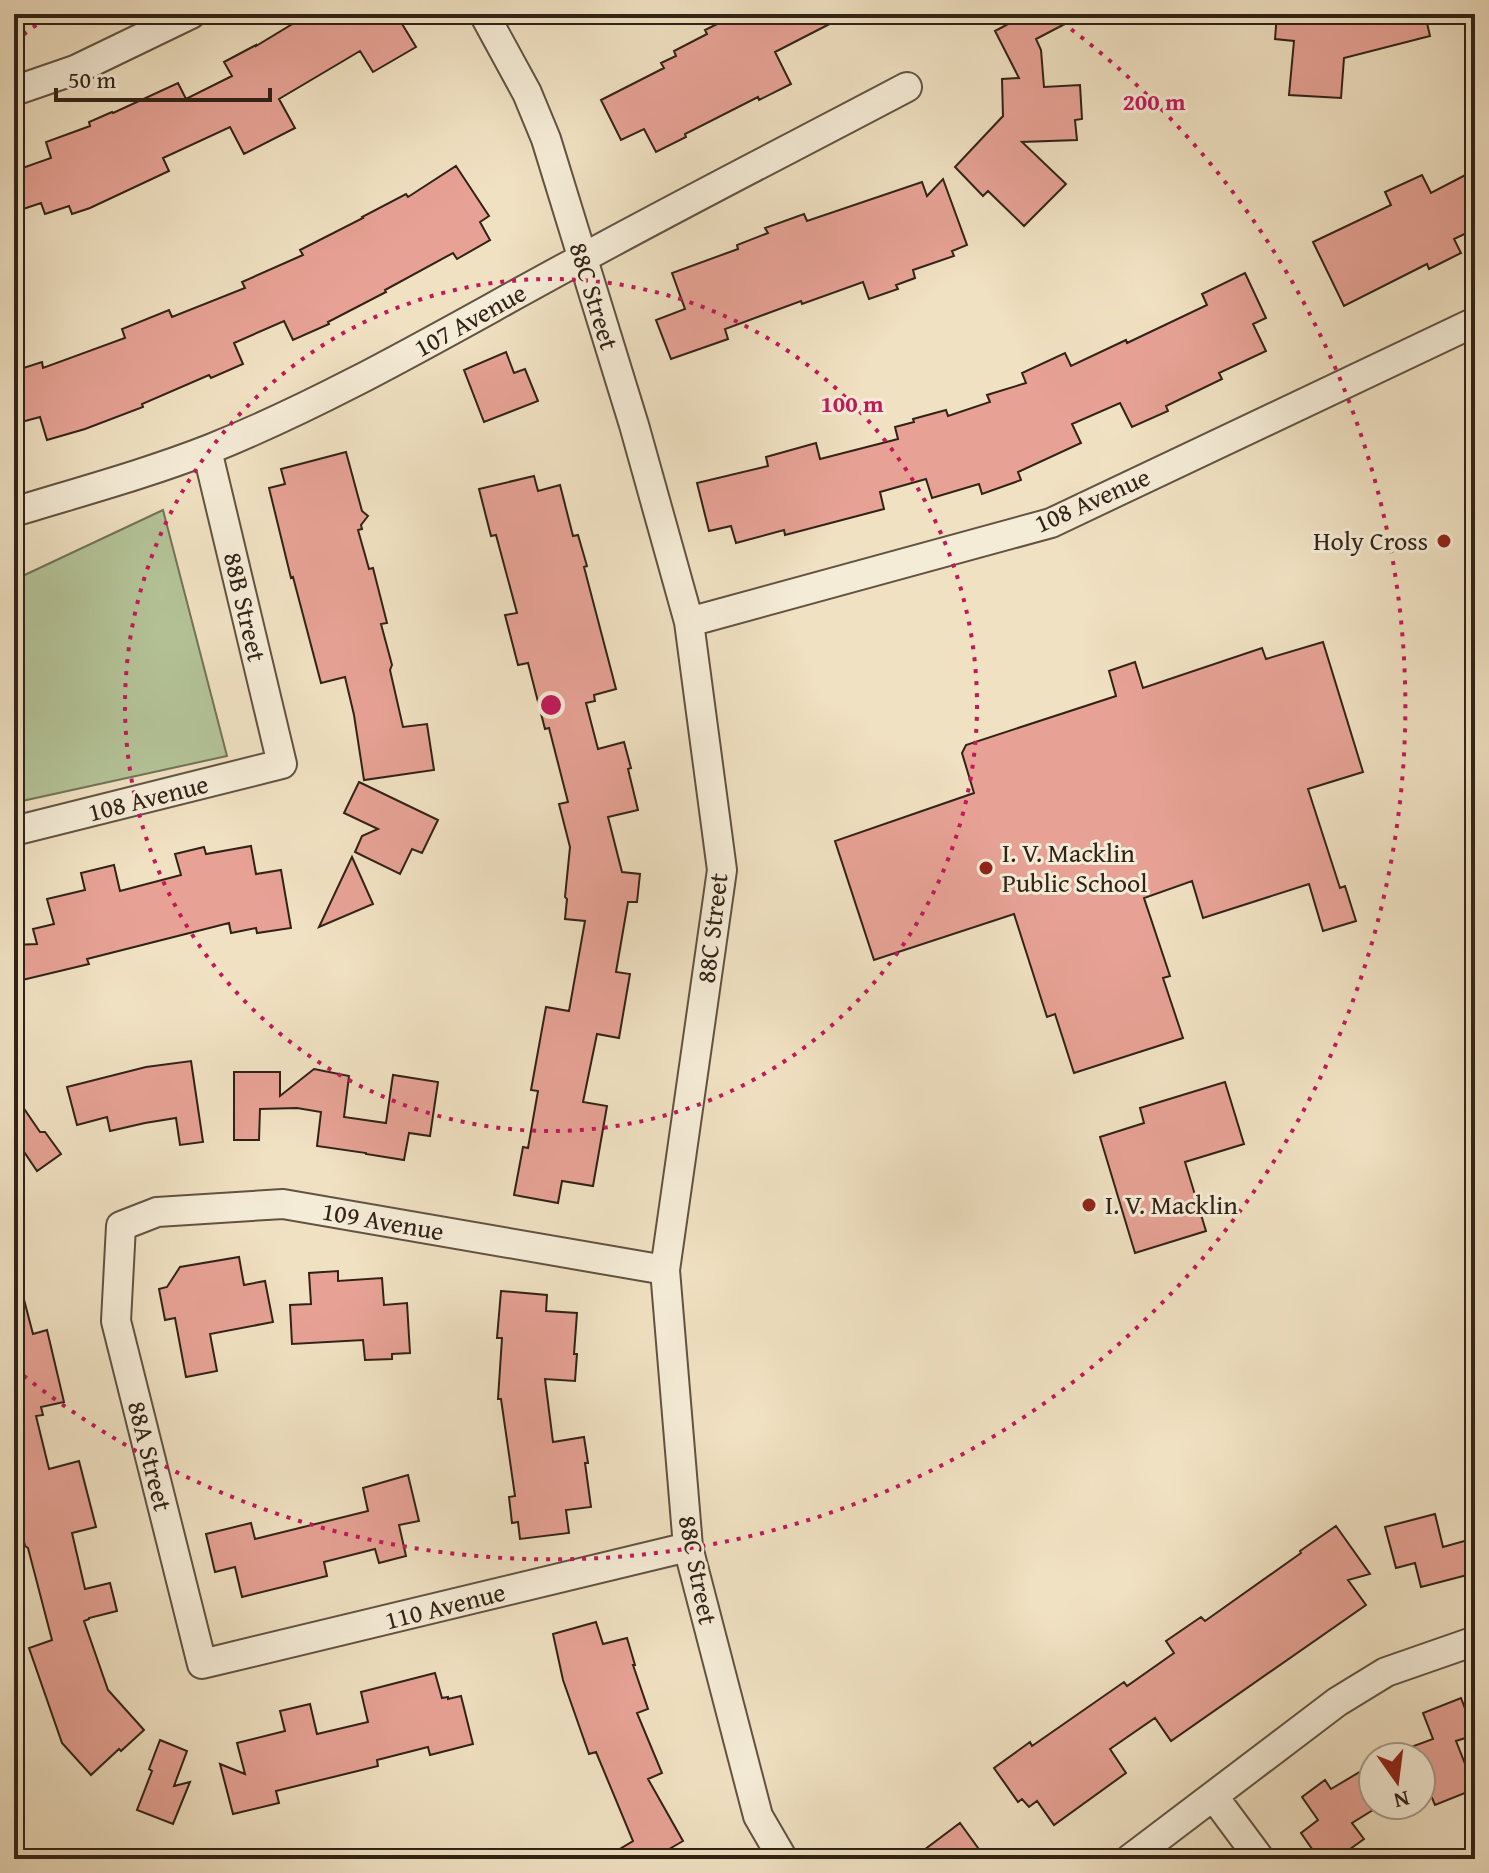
<svg xmlns="http://www.w3.org/2000/svg" width="1489" height="1873" font-family="'Gentium Book Plus',serif">
	<rect width="100%" height="100%" fill="#f0e1c2"/>
	<filter id="stains"><feTurbulence type="fractalNoise" baseFrequency=".0025" numOctaves="4"/><feColorMatrix values="0 0 0 0 .2 0 0 0 0 .09 0 0 0 0 .02 0 0 0 .5 -.17"/></filter>
	<radialGradient id="worn" r=".72"><stop offset=".6" stop-color="#630" stop-opacity="0"/><stop offset="1" stop-color="#630" stop-opacity=".3"/></radialGradient>
	<path fill="#b4c498" stroke="#727358" stroke-width="2" d="M163,510L227,756L22,801L14,773V580Z"/>
	<path fill="#e7a295" stroke="#312217" stroke-width="2" d="M309,14H396L416,47L373,72L360,51L279,99L295,128L244,154L230,127L163,158L169,171L90,208L72,214L69,206L45,214L41,203L14,212V171L51,158L46,142L90,126L89,122L112,112L113,113L178,83L186,99L232,76L224,62L256,45V46Z
		M737,14H849L775,52L791,84L759,100L758,97L685,134L686,137L656,152L644,129L621,140L601,100L664,68L661,63L676,56L674,51L707,34L705,30Z
		M1005,14H1084L1036,39L1041,50L1044,87L1080,85L1082,119L1075,120L1077,140L1022,142L1066,184L1024,226L988,191L983,196L955,167L1003,116L1002,79L1019,78L995,31L1010,23Z
		M1277,14H1425L1430,36L1344,58L1341,98L1289,95L1294,41L1275,39Z
		M456,166L489,216L480,222L490,240L457,259L453,253L385,290L386,292L328,322L329,324L293,340L284,321L234,343L243,364L211,378L209,375L142,404L143,407L85,429L47,440L40,417L14,424V371L42,362L43,368L125,338L122,329L169,310L172,317L245,288L242,282L303,255L300,250L363,218L362,217L406,194L408,197Z
		M1475,170V229L1454,239L1461,253L1429,269L1427,264L1344,306L1313,242L1391,205L1385,192L1422,175L1431,193Z
		M943,179L967,245L952,251L954,256L913,270L915,278L896,285L898,289L869,299L863,282L802,304L801,301L725,329L728,339L671,359L656,320L685,309L672,273L738,249L737,245L768,233L765,228L804,214L807,221L922,182L927,196Z
		M1245,273L1266,318L1253,324L1266,351L1219,373L1222,379L1166,406L1168,411L1132,427L1120,403L1072,424L1081,443L1018,472L1021,480L982,494L979,484L932,498L926,479L880,492L884,509L785,535L784,530L736,543L731,526L709,531L697,483L768,466L766,457L816,443L820,459L898,439L895,427L914,422L913,419L946,410L948,416L990,402L987,395L1026,383L1022,373L1065,353L1071,366L1126,340L1127,343L1207,305L1202,294Z
		M506,352L514,373L525,369L538,401L484,422L464,370Z
		M346,452L362,511L368,516L361,525L362,529L358,530L369,569L373,568L387,623L381,624L392,665L390,670L403,727L427,724L434,770L364,780L354,715L345,677L321,683L293,577L291,578L269,488L285,484L281,469Z
		M534,476L538,491L560,485L573,536L578,535L587,566L584,567L616,689L594,695L595,701L586,703L598,749L624,742L631,768L628,769L638,810L608,817L622,872L640,874L637,902H628L616,972L630,974L619,1038L597,1034L583,1102L607,1106L593,1186L562,1181L558,1203L514,1195L523,1147L528,1148L538,1091L531,1090L546,1007L569,1011L585,921L565,919L567,899L565,897L570,847L559,804L568,802L549,728L545,729L528,663L518,665L505,615L517,613L496,535L491,536L479,489Z
		M1323,642L1363,772L1308,789L1340,888L1345,886L1356,921L1323,931L1309,884L1203,918L1192,881L1144,898L1170,976L1163,978L1183,1038L1074,1073L1055,1014L1047,1017L1014,914L874,960L835,841L974,793L962,753L966,745L1116,696L1109,671L1135,662L1143,688L1262,648L1266,659Z
		M359,782L438,820L422,853L412,849L400,874L355,852L362,836L378,829L344,813Z
		M251,846L256,874L281,870L291,928L257,933L256,928L231,933L229,923L87,959L89,964L14,982V945L37,944L33,929L54,924L47,899L85,890L81,873L114,865L120,891L181,875L175,854L204,847L206,854Z
		M352,857L373,904L319,927Z
		M191,1061L203,1142L180,1145L176,1118L145,1123L110,1131L107,1117L77,1125L67,1087L146,1067Z
		M314,1069L349,1076L344,1117L386,1123L393,1075L438,1082L430,1136L409,1133L404,1160L366,1154V1153L317,1146L321,1112L297,1108L260,1109L259,1140H234V1072H280V1096Z
		M1225,1082L1244,1144L1185,1162L1206,1231L1135,1253L1100,1137L1144,1123L1140,1108Z
		M14,1094L40,1132H45L61,1154L37,1171L14,1137Z
		M239,1257L244,1285L265,1281L273,1322L210,1334L217,1371L186,1377L175,1318L165,1320L159,1289L167,1287L180,1267Z
		M338,1271V1281L382,1278L384,1305L407,1303L410,1353L392,1354V1359L365,1360L363,1340L292,1344L290,1305L311,1304L309,1273Z
		M501,1291L547,1295L546,1311L577,1313L574,1354H577L575,1381L545,1379L553,1442L584,1437L588,1463H585L591,1507L566,1510L569,1533L520,1539L518,1522L512,1523L509,1497L515,1496L501,1399H498L502,1338H497Z
		M22,1292L33,1334L47,1330L64,1402L41,1407L43,1415L36,1416L49,1469L79,1461L96,1527L72,1533L85,1589L110,1583L117,1611L89,1618V1619L84,1621L108,1690L144,1730L121,1751L119,1749L91,1775L62,1743L29,1648L52,1640L28,1548L25,1546L14,1500V1293Z
		M408,1475L419,1521L399,1525L406,1556L379,1563L375,1549L324,1562L327,1576L242,1597L235,1567L215,1572L206,1534L251,1523L255,1539L368,1511L363,1488Z
		M1435,1514L1443,1547L1475,1538V1573L1421,1587L1415,1563L1396,1568L1385,1527Z
		M1336,1526L1370,1574L1348,1580L1366,1605L1171,1741L1155,1718L1110,1749L1126,1773L1054,1825L1037,1801L1029,1807L1022,1799L1018,1802L994,1768L1030,1742L1032,1746L1124,1682L1127,1686L1174,1653L1166,1641L1201,1617L1205,1621L1301,1553L1300,1551Z
		M596,1622L603,1644L627,1638L635,1665H633L648,1709L637,1713L662,1773L648,1779L683,1841L652,1859H603L633,1841L596,1752L589,1754L563,1680L553,1634Z
		M435,1673L442,1698L448,1697V1699L461,1696L473,1744L430,1755L428,1747L377,1760L378,1766L276,1791L279,1803L233,1814L220,1764L245,1774L237,1743L285,1731L280,1711L310,1704L317,1734L368,1722L361,1692Z
		M1461,1698L1475,1735L1456,1741L1475,1789L1435,1805L1421,1772V1757H1415L1411,1747L1433,1739L1423,1713Z
		M160,1740L187,1751L174,1786L190,1782L173,1824L137,1810L152,1771L149,1769Z
		M1373,1764V1810L1352,1823L1364,1839L1336,1859H1319L1301,1833L1318,1820L1302,1797L1325,1780L1331,1789Z
		M960,1823L986,1859H912Z"/>
	<g fill="none" stroke-linecap="round" stroke-linejoin="round">
		<g stroke="#615242" stroke-width="32">
			<path id="minor" d="M484,14L527,93L546,139L634,425L689,622L722,870L665,1270L688,1547L758,1816L783,1859
				M14,91L75,70L191,14
				M14,512C79,492 146,474 210,449C339,397 458,325 581,259C689,200 799,144 907,87
				M689,622L1051,523L1475,322
				M14,831L282,764L207,450
				M665,1270L283,1204L157,1212L121,1226L116,1321L202,1664L688,1547
				M1214,1797L1260,1859
				M1130,1859L1337,1702L1386,1672L1475,1641"/>
		</g>
		<use href="#minor" stroke="#f5ecd7" stroke-width="28"/>
	</g>
	<g fill="none" stroke="#c2185b" stroke-width="4" stroke-dasharray="4 8">
		<circle cx="551" cy="705" r="426"/>
		<path d="M14 42A853 853 0 0 1 50 15M1052 15A853 853 0 1 1 14 1368"/>
	</g>
	<g fill="#8f2418" stroke="#f5ecd7" stroke-width="3">
		<circle cx="1444" cy="541" r="8"/>
		<circle cx="986" cy="868" r="8"/>
		<circle cx="1089" cy="1205" r="8"/>
	</g>
	<g text-anchor="middle" stroke-width="6" stroke-linejoin="round" paint-order="stroke">
		<g font-size="26" fill="#312217" stroke="#f5ecd7">
			<text transform="translate(594 296) rotate(73)" y="9">88C Street</text>
			<text transform="translate(470 320) rotate(-29)" y="9">107 Avenue</text>
			<text transform="translate(1092 500) rotate(-24)" y="9">108 Avenue</text>
			<text transform="translate(245 607) rotate(77)" y="9">88B Street</text>
			<text transform="translate(148 798) rotate(-14)" y="9">108 Avenue</text>
			<text transform="translate(712 928) rotate(-83)" y="9">88C Street</text>
			<text transform="translate(383 1221) rotate(10)" y="9">109 Avenue</text>
			<text transform="translate(150 1456) rotate(76)" y="9">88A Street</text>
			<text transform="translate(698 1570) rotate(79)" y="9">88C Street</text>
			<text transform="translate(445 1606) rotate(-14)" y="9">110 Avenue</text>
		</g>
		<g font-size="26" fill="#312217" stroke="#f5ecd7" text-anchor="start">
			<text x="1428" y="550" text-anchor="end">Holy Cross</text>
			<text x="1002" y="862">I. V. Macklin<tspan x="1002" dy="30">Public School</tspan></text>
			<text x="1105" y="1214">I. V. Macklin</text>
		</g>
	</g>
	<circle cx="551" cy="705" r="12" fill="#c2185b" stroke="#f5ecd7" stroke-width="4"/>
	<g font-size="24" text-anchor="middle" font-weight="bold" fill="#c2185b" stroke="#f5ecd7" stroke-width="6" stroke-linejoin="round" paint-order="stroke">
		<text x="1154" y="110">200 m</text>
		<text x="852" y="412">100 m</text>
	</g>
	<rect width="1489" height="1873" fill="none" stroke="#f0e1c2" stroke-width="48"/>
	<rect x="16" y="16" width="1457" height="1841" fill="none" stroke="#312217" stroke-width="4"/>
	<rect x="24" y="24" width="1441" height="1825" fill="none" stroke="#312217" stroke-width="2"/>
	<g transform="translate(1397 1781) rotate(166)"><circle r="38" fill="#f5ecd7" stroke="#a79b8a" stroke-width="2"/>
	<path d="M0-6L14 30L0 20L-14 30Z" fill="#8f2418"/>
	<text y="-12" font-size="22" font-weight="bold" text-anchor="middle" fill="#312217">N</text>
	</g>
	<path d="M56 88v12h214v-12" fill="none" stroke="#312217" stroke-width="4"/>
	<text x="68" y="88" font-size="24" fill="#312217" stroke="#f5ecd7" stroke-width="6" paint-order="stroke">50 m</text>
	<rect width="100%" height="100%" filter="url(#stains)"/>
	<rect width="100%" height="100%" fill="url(#worn)"/>
</svg>
